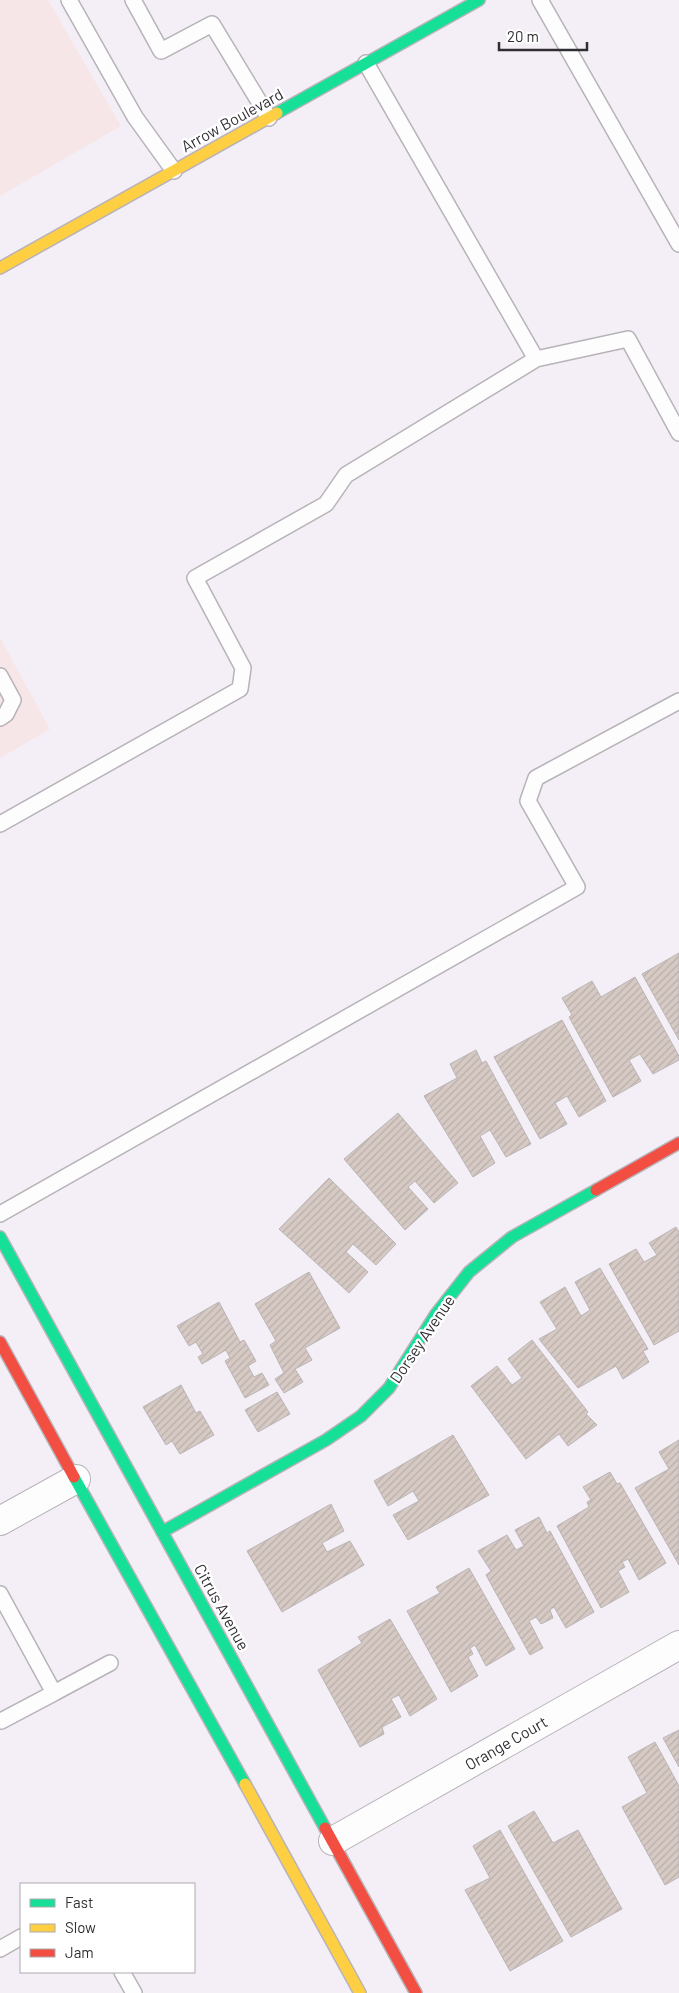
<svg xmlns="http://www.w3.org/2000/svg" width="679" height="1993" font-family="Barlow,sans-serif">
	<defs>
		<pattern id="building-hatch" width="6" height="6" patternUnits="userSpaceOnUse" patternTransform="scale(1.25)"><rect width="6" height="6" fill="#d7cac4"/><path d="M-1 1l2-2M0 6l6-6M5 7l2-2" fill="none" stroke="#b9aea9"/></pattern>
	</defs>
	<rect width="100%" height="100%" fill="#f4eff6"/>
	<path fill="#f7e6e7" d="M0,0H48L121,126L0,196Z
		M0,638L50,729L0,758Z"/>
	<path fill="url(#building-hatch)" stroke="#b9b5b6" d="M679,953V1040L642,974Z
		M635,977L679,1056V1060L653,1074L640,1054L629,1060L641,1081L613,1097L569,1017L572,1015L562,998L592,981L601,997Z
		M562,1020L606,1101L579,1117L567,1096L555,1103L567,1124L540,1139L494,1057Z
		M476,1050L482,1063L486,1061L531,1144L506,1157L490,1130L480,1136L495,1163L473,1177L424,1096L457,1078L450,1064Z
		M398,1113L458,1183L434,1203L415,1181L408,1187L428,1209L405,1230L344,1159Z
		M329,1178L396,1244L376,1265L353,1244L346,1252L368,1272L349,1293L279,1229Z
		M676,1227L679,1232V1331L654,1345L609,1264L636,1249L644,1262L657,1255L649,1243Z
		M600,1268L648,1349L643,1351L649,1362L623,1379L616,1366L578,1388L539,1339L557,1329L540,1302L565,1287L581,1316L590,1310L575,1282Z
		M309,1272L340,1328L305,1348L312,1360L295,1369L303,1382L284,1393L275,1379L284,1373L270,1345L276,1341L255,1304Z
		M219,1302L240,1342L244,1340L256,1361L248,1366L254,1377L262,1373L269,1385L245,1398L225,1361L230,1358L226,1350L202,1364L198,1357L203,1354L196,1342L189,1346L177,1326Z
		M532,1340L588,1412L586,1414L597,1425L568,1446L559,1434L526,1459L471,1386L497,1366L512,1385L522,1378L508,1359Z
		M181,1385L196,1413L200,1411L214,1435L180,1454L172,1441L166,1445L143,1407Z
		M277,1392L290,1414L258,1432L245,1410Z
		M453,1435L489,1495L408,1540L393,1515L419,1501L413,1491L388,1506L374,1481Z
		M679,1440V1565L635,1488L669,1469L659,1452Z
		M610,1472L617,1484L620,1483L666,1563L639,1580L628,1559L622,1562L625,1567L618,1571L629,1592L601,1608L557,1526L589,1507L587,1502L591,1500L583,1487Z
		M331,1504L344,1531L322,1543L327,1552L350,1541L364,1565L282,1612L247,1551Z
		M539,1517L547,1533L550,1531L594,1612L566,1628L554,1607L550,1610L553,1618L541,1624L536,1617L529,1621L543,1648L530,1655L486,1575L491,1571L478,1551L507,1535L516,1550L524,1546L515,1530Z
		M469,1568L515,1649L486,1666L475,1645L470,1648L473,1654L468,1657L478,1676L451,1692L407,1611L440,1593L436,1587Z
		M390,1619L437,1699L410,1716L399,1695L391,1699L401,1717L382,1727L384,1734L360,1747L318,1670L362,1643L358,1637Z
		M679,1730V1767L663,1738Z
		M655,1742L679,1786V1877L665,1885L622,1807L647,1793L628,1757Z
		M534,1811L553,1843L578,1830L622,1909L571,1937L508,1826Z
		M500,1830L563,1941L510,1971L465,1890L490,1878L473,1846Z"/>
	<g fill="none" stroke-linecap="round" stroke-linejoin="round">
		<g stroke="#b7b3b8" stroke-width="18">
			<path id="lane" d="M69,0L135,117L174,171
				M133,0L161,51L212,24L269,118
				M540,0L679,244
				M366,63L536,359L628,339L679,433
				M0,676L13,700L6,714L0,718
				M0,824L240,689L243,668L195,578L326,504L346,475L536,359
				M0,1214L577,887L528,801L536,778L679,701
				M0,1594L54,1693L1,1721
				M54,1693L110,1663
				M0,1949L21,1937
				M122,1972L134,1993"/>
		</g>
		<g stroke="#b7b3b8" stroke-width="30">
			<path id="street" d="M0,1521L76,1479
				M333,1841L679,1645"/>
		</g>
		<g stroke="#b7b3b8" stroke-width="14">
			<path id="fast" d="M277,113L479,0
				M0,1237L325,1828
				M74,1477L245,1784
				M162,1532L326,1440L361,1416L389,1388L436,1314L469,1272L512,1237L596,1190"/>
		</g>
		<g stroke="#b7b3b8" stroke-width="14">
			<path id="slow" d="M0,268L277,113
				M245,1784L360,1993"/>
		</g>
		<g stroke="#b7b3b8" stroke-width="14">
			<path id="jam" d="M596,1190L679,1143
				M0,1342L74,1477
				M325,1828L416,1993"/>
		</g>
		<use href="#lane" stroke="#fdfdfe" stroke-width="15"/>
		<use href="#street" stroke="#fdfdfe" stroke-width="28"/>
		<use href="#fast" stroke="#16e098" stroke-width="11"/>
		<use href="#slow" stroke="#ffcf43" stroke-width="11"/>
		<use href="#jam" stroke="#f24e42" stroke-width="11"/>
	</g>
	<g text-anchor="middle" stroke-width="4.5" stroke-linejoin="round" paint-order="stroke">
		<g font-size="16" fill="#312e33" stroke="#fff">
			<text transform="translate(232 120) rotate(-29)" y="6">Arrow Boulevard</text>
			<text transform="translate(422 1339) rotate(-56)" y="6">Dorsey Avenue</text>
			<text transform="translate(222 1607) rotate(61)" y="6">Citrus Avenue</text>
			<text transform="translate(506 1743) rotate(-30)" y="6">Orange Court</text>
		</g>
	</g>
	<rect x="20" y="1883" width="175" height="90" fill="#ffffff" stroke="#adabad"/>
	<rect x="30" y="1899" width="25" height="8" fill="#16e098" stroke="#adabad"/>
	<text x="65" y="1908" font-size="15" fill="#312e33">Fast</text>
	<rect x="30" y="1924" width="25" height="8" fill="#ffcf43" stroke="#adabad"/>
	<text x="65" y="1933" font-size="15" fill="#312e33">Slow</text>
	<rect x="30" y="1949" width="25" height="8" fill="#f24e42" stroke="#adabad"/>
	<text x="65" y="1958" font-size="15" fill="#312e33">Jam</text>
	<path d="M499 42v8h88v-8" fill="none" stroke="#312e33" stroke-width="2.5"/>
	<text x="507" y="42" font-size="15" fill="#312e33" stroke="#ffffff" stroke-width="4" paint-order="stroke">20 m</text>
</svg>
